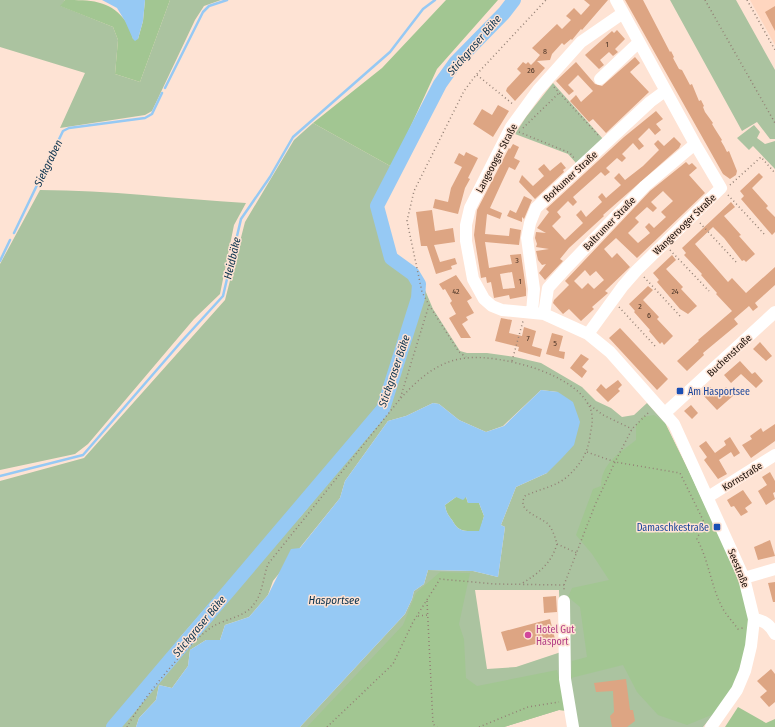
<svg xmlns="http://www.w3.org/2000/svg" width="775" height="727" font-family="'Fira Sans Condensed',sans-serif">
	<rect width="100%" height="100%" fill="#fee3d4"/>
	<path fill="#ffd6bf" d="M750,0H775V45Z"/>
	<path fill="#abc3a0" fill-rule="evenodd" d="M0,0H65L61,6L113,27L118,40L115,74L140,82L170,0H221L204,6L195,20L152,111L145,115L60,128L85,73L0,47Z
		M670,0H736L775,70V139H770L757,122L742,131Z
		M553,83L603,139L576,163L568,154L515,134L526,117Z
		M313,123L392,167L375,206L387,257L412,280L416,293L381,406L176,642L301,516L387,411L419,307L421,293L425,290L433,309L460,351L467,353H487L515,357L541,363L582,387L596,401L611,408L622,417L634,415L647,403L665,423L694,482L734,689L703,727H576L573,711L559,710L504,727H300L405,614L412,599L414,591L424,584L428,570L473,571L498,577L505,527L501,525L516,487L547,473L558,392L541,390L503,426L486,432L459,420L439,404L433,403L406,416L388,421L345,481L340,498L273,581L268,595L249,617L225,625L220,640H206L190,650L188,666L172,688L159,685L156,700L139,718L136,727H0V481L84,458L225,300L245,222L294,140ZM475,590H559L561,652L516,667L487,669Z
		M754,125L760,132L757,138L765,144L775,141V169L753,146L749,150L737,138Z
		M40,190C109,190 177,199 246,203L234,225L220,294L194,319L88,444L75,454L0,470V264Z"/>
	<path fill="#a2c692" d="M65,0C90,0 109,0 124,19C128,24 132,32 133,39H138L143,21L145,0H170L140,82L115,74L118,40L113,27L60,6Z
		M446,0H498L437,69L392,167L313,123L382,68Z
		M654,415L665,423L694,482L737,574L753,623L734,689L714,714L687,725L658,715L637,692L623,665L571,678L572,661L587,657L580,607L568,597L572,588L609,580L592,554L576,535L593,489L601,486C601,463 621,452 636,440V426L642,417Z
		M456,497H466L468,503H479L484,516L480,531C465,531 459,533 452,520C448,515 446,512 445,505Z
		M440,572L470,573L459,624L464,639L466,678L477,686L557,670L568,711L559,710L504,727H307L403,625L416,593Z
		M738,707L766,723L775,719V727H725Z"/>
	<path fill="#96c9f4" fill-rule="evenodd" d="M102,0H145L143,21L138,39L135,41L133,39L125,21L117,8Z
		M541,390L558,392L573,402L580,422L574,445L562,458L547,473L516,487L501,525L505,527L498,577L473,571L428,570L424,584L414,591L412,599L405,614L300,727H136L139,718L156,700L159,685L172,688L188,666L190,650L206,640H220L225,625L249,617L268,595L291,549L300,548L340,498L345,481L388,421L406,416L433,403L439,404L459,420L486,432L504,426ZM456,497L463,500L466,497L468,503H479L484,516L479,531C465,531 459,533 452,520C448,515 446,512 445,505Z"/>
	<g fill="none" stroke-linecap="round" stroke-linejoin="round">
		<path stroke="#96c9f4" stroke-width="2.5" d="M165,88L203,12L209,6L227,0
			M14,233L63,131L69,128L145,118L152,114L162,93
			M0,261L10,240
			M0,476L83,455L181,342L223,296L241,219L270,177L293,137L390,52L423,9L435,0"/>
		<path stroke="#96c9f4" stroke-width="14" d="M113,727L383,409L418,298L419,284L413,274L391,258L377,206L440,84L455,63L504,13L514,0"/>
	</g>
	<path fill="#dda583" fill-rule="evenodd" d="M584,0H608L582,30L581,29L572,40L571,39L564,45L562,43L552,54L550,60L537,61L545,68L515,101L506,91L507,88L521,73L517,69L523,62L526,64L528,62L531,65L535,61L540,55L532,48L557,24L562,29L571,20L566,16L574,8L581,15L590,5Z
		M625,0H643L670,52L671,51L674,57L673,58L679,69L682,70L690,85L692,84L699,101L701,100L704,106L703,107L705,112L713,123L712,124L715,129L722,140L721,141L724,146L727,152L729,151L737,171L736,175L730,179L723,174Z
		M775,6V31L765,12Z
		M617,30L625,39L615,49L618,52L613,56L609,52L600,60L604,65L599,69L585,55L612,31L614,33Z
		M635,57L640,63L630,72L649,92L606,133L593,119L589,122L570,101L576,95L581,102L593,91L578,75L568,85L574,91L569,95L556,81L576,62L595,84L602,86Z
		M498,105L509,111L493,137L473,124L482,109L492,115Z
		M656,111L663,119L656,124L661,130L655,135L649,128L638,139L644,146L639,150L633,143L622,154L626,158L622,162L617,158L606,168L610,172L605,176L601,172L573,197L577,202L573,206L568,201L557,212L561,217L552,226L565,240L583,223L576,215L581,210L586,217L602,202L598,197L602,193L606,198L621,185L614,178L619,173L625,180L643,166L659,150L654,144L658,140L664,146L674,137L681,144L679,148L603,215L604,216L569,248L560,259L563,261L545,280L539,273L546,264L542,265L538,260L536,251L549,249L536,247L537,244L535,238L536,232L546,233L537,228L549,212L546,209L624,137Z
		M513,144L519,147L514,158L520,161L515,170L509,167L501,184L490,208L502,213L500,219L487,214L485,234L509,236L510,228L521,230L519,245L485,242L489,268L512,264L510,255L521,254L526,289V296L510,299L509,295L494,298L491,282L487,283L486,277L481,278L474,235L477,210L509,148L510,149ZM512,272L515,288L503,289L500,274Z
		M466,152L478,158L468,178L470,179L465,188L458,214L433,208L435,199L448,202L451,188L462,167L454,163L459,153L464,156Z
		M561,162L566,168L563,170L564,172L535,199L519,182L522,175L533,186L544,176L538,169L544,164L550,171Z
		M686,162L689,165L692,163L697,168L689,175L705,193L637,258L616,238L604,249L612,258L617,253L630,267L605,291L608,293L592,307L594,309L581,321L569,309L563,314L553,303L554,300L569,285L565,281L650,191ZM663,191L673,201L661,212L666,217L654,228L649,223L645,227L650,233L638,243L628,233L639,222L635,218L647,207L653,212L657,208L651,202ZM585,270L590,276L596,271L604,280L594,289L588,283L582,289L574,281Z
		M759,173L763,177L752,188L768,206L766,208L775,217V232L772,235L741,199L744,196L740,191Z
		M524,196L532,200L524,219L522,217V222L507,216L510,210L516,213Z
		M731,202L735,207L724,216L741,235L739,236L755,254L746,262L744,260L742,261L724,238L713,227L695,244L728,282L732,278L746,293L775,267V285L755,303L758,307L753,311L749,306L734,319L738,324L703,353L704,355L687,371L677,361L699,341L698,340L732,311L716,294L717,293L701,275L702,274L684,255L686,253L682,248Z
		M432,210L435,231L453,228L455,242L434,245L440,262L455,258L457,264L451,266L452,269L436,274L427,246H421L416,212Z
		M672,255L676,260L666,269L683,287L681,289L697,306L688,314L680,309L657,282L659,280L653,273Z
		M456,275L472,298L467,301L474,313L466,317L468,320L462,324L471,338H461L449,318L456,314L450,303L452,301L445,289L443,290L439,284Z
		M648,286L653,290L643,300L659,317L657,319L673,336L664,345L662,342L660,344L649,331L650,330L634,312L635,311L629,304Z
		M501,318L512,320L509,333L522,336L524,327L536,331L532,346L542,349L540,357L518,351L519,347L495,341Z
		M620,328L668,379L657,390L609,338Z
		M552,333L563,336L559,351L565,352L564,359L546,354Z
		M760,342L772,356L766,361L753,349Z
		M581,354L589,359L582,367L587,371L582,378L570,368Z
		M740,361L752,374L755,372L763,381L756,388L741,374L731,383L724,375Z
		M618,380L622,385L618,389L620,391L608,402L596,390L601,384L606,389Z
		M710,387L718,395L726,387L734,395L717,410L702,394Z
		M691,405L698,413L692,419L684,411Z
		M775,424V441L751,458L742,445L752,439L750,436L761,428L763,432Z
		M730,437L740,453L734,457L731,452L719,460L727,474L718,479L704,460L707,457L699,446L706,441L715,453L726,445L724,441Z
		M770,472L775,481V492L773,493L775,499L766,505L758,491L767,485L762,477Z
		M743,490L752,503L745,508L748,512L741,516L734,506L731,507L727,500Z
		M770,540L775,556L758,560L754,547Z
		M775,582V602H773L768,583Z
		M556,596L557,612L544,613L543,597Z
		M550,619L555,639L507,651L501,632Z
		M771,669L775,674V702L769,707L760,697L767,691L757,681Z
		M626,679L630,710H633L635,721L627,727H612L610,716L614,712L613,691L596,692L594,683Z"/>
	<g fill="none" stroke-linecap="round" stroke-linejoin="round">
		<path stroke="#938075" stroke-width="1.5" stroke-dasharray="1 3" stroke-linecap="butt" d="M705,0L775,123
			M747,0L775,50
			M477,75L514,105
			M554,87L599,136
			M523,128L559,93
			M519,132L570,153L574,158
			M730,185L761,157L775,173
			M728,195L766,236
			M700,223L738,264
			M670,250L709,291
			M644,277L680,316
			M429,305L459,352L466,357
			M619,307L655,346
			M512,361L523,321
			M401,398C419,378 440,360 467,358C500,354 586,375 592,415C593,422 591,429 590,436C588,453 580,465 567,477C555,487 539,489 525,496C516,511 539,516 548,524C553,530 555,537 557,544C551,564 539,573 521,584
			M587,403L603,415L632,429
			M587,452L615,462L680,473L704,522L697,539C709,561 711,587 723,609C727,616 733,622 738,629L743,628
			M557,544L577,553
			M564,585L595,505L615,462L632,429L650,411
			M427,601L433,724L437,727
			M418,616L428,615
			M127,727C141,701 187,643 212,627C224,619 246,617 254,604C263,593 263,577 268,564L400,399L429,305L422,292L407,221L414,191L464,91L476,75L546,0
			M327,727L393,664L413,622L440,579L495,584L564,585V591
			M479,727L528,707L559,702"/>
		<path stroke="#fff" stroke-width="12" d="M623,13L581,42L538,90L511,127L470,208L466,225V241L473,279L484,299L492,306L502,310L544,314L588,334L610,352L674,424L744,578L754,619L751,646L745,671L737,690L711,727
			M600,79L639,42
			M532,312L534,289L527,238L530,223L536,208L650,102L665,91
			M544,314L548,288L567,267L645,186L695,144
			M588,334L623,286L637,270L721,188L695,144L616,0
			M665,413L775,312
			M708,497L775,455
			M744,578L775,569
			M564,601L565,679L573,727
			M754,619C765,621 770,625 775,634"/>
	</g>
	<g fill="#1a4fb4" stroke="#fee3d4" stroke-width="1.5">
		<rect x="676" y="387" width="8" height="8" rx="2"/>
		<rect x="713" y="523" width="8" height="8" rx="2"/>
	</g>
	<circle fill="#d1479c" stroke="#fee3d4" stroke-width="1.5" cx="528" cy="635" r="4"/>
	<g text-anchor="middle" stroke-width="3" stroke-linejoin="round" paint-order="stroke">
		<g font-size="8" fill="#4a3426">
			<text x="607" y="47">1</text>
			<text x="545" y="54">8</text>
			<text x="531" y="73">26</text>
			<text x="517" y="263">3</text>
			<text x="520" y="284">1</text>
			<text x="456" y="294">42</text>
			<text x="675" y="294">24</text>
			<text x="640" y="309">2</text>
			<text x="649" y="318">6</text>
			<text x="528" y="341">7</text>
			<text x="555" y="346">5</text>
		</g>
		<g font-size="10" fill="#190e07" stroke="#fee3d4">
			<text transform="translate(496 158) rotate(-62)" y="4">Langeooger Straße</text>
			<text transform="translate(570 176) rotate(-43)" y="4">Borkumer Straße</text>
			<text transform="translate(609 223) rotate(-46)" y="4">Baltrumer Straße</text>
			<text transform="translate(684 224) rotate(-44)" y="4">Wangerooger Straße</text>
			<text transform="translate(729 355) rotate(-43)" y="4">Buchenstraße</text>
			<text transform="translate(742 476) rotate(-32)" y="4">Kornstraße</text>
			<text transform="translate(739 568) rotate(68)" y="4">Seestraße</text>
		</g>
		<g font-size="10" fill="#164399" stroke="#fee3d4" text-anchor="start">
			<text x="688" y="395">Am Hasportsee</text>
			<text x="709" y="531" text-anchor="end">Damaschkestraße</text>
		</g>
		<g font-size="10" fill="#b23c85" stroke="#fee3d4" text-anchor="start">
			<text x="536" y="633">Hotel Gut<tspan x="536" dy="12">Hasport</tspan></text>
		</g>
		<g font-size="11" font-style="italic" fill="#08314d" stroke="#fee3d4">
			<text transform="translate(474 45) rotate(-49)" y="4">Stickgraser Bäke</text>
			<text transform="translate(48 163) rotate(-64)" y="4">Siekgraben</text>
			<text transform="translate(232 258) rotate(-77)" y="4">Heidbäke</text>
			<text transform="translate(394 371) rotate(-71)" y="4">Stickgraser Bäke</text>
			<text x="334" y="604">Hasportsee</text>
			<text transform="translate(199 626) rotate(-50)" y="4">Stickgraser Bäke</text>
		</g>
	</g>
</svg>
